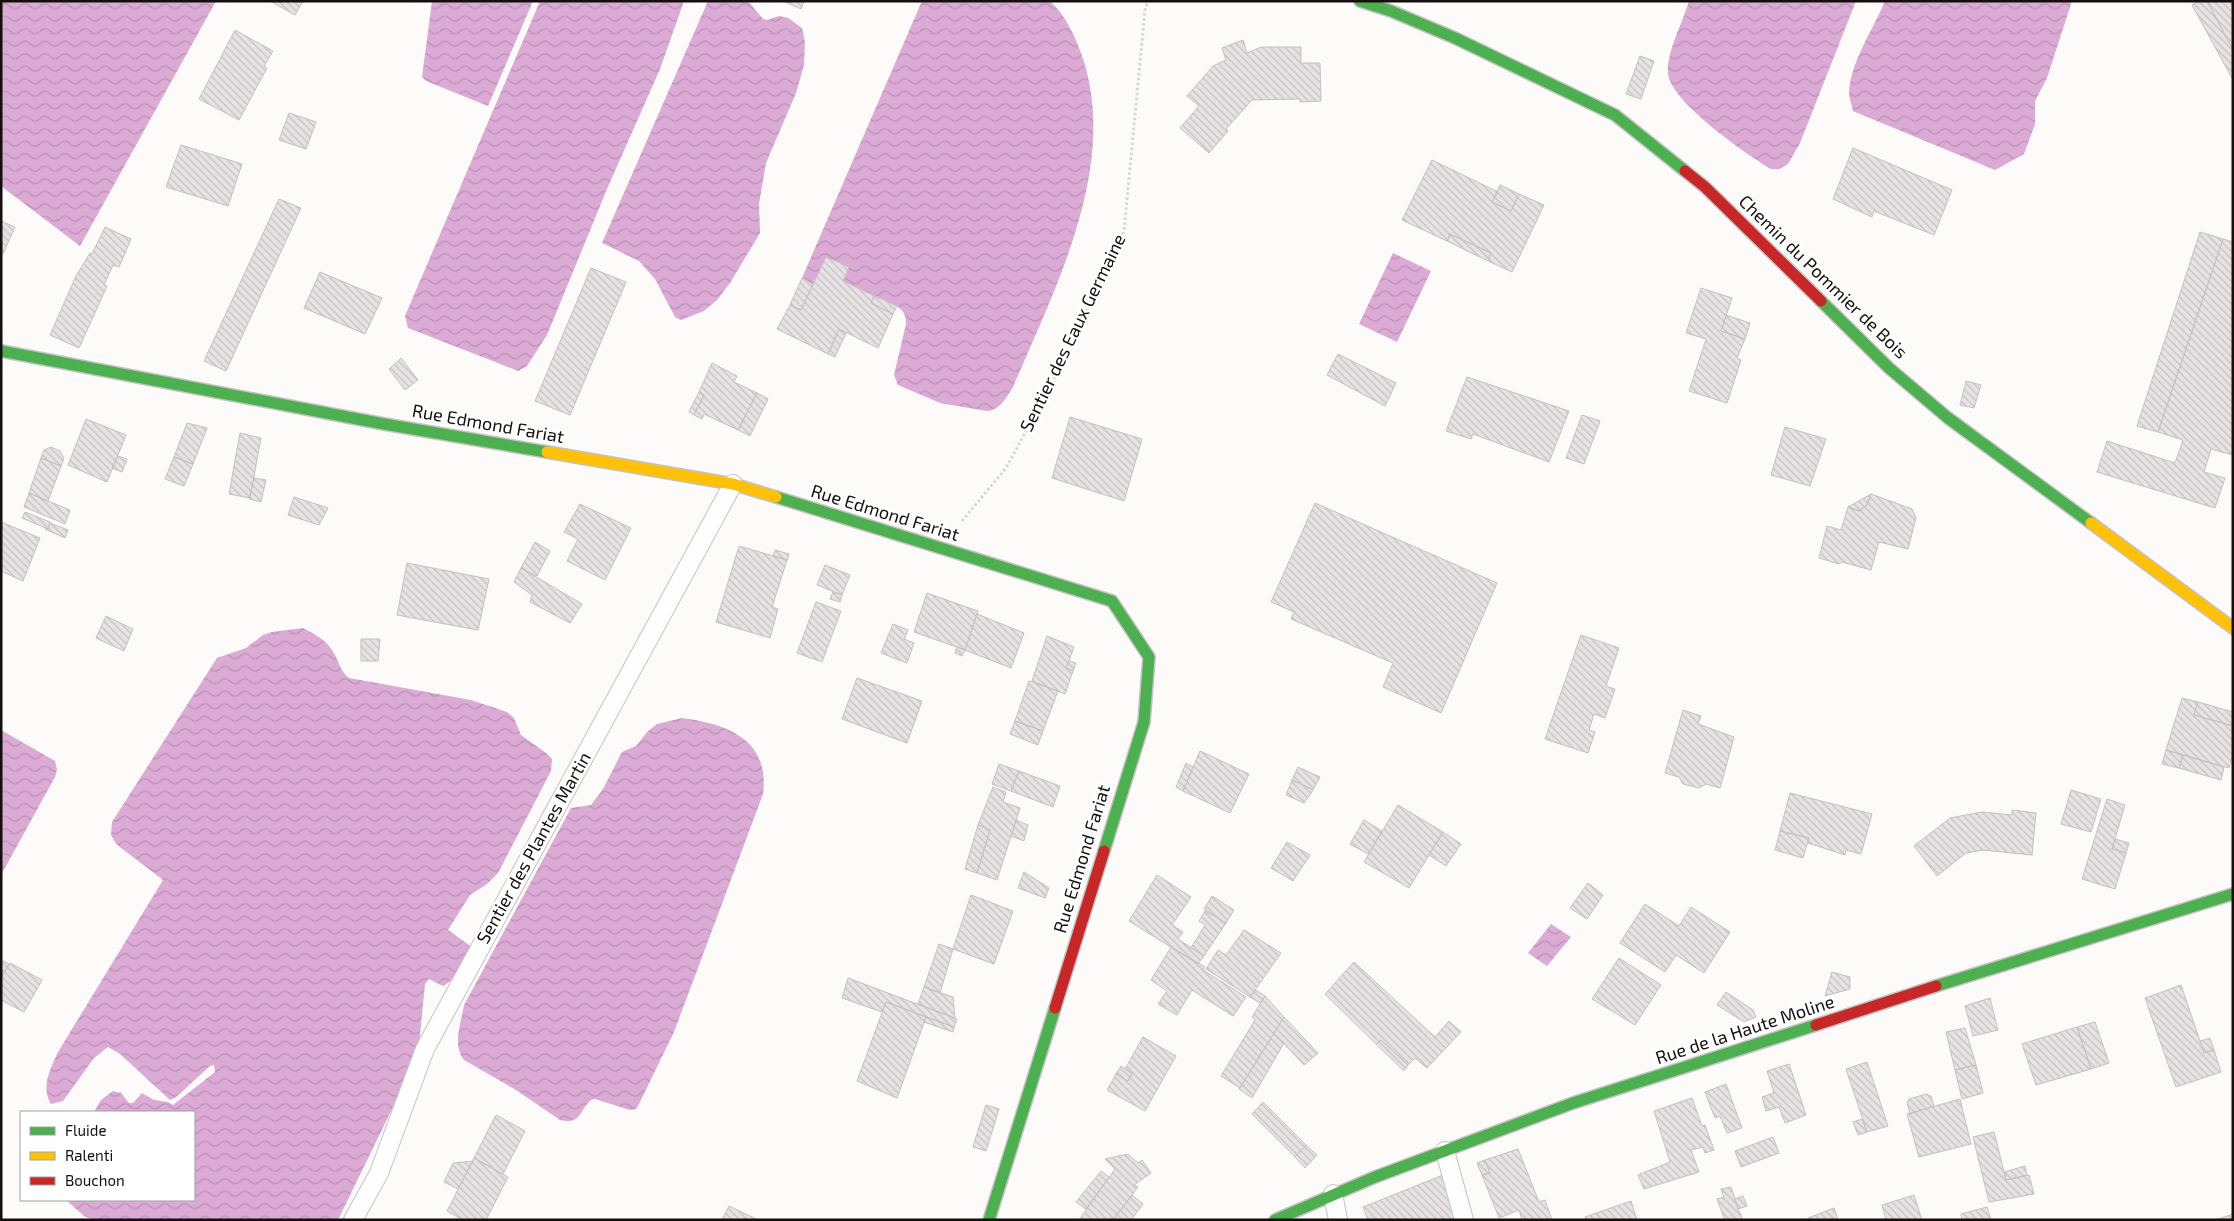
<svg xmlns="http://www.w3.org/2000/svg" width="2234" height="1221" font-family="'Exo 2',sans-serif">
	<defs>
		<pattern id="water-waves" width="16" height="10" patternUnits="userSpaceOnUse" patternTransform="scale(1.25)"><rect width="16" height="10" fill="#dbaad5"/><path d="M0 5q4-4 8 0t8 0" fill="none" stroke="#bb91b6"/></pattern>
		<pattern id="building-back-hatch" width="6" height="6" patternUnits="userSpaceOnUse" patternTransform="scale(1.25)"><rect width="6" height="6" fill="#e7e2e3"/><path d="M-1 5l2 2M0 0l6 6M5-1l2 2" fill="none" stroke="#c5c1c2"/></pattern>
	</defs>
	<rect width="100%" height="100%" fill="#fdfafa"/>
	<path fill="url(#water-waves)" d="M1,1H216L80,246L1,186Z
		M432,1H533L488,106L426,81L422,77Z
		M540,1H684L660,69L607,189L547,335L527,366L518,371L408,328L405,316Z
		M708,1H748L763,19L767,20L779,16L788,18L802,28L805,42L804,65L796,93L766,163L759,204L760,233L730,283L717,300L704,311L681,320L675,317L655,279L639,261L602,243Z
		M922,1H1050C1065,15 1074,34 1081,53C1121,163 1055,288 1013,387C1006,398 1000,410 987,411L940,403L898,385L894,375L906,324C906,316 904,311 897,306L843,281L849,267L826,257L813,284L802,278Z
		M1689,1H1856L1800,143L1788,164L1779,169H1771C1746,154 1672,103 1668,74C1666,53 1683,22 1689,1Z
		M1885,1H2072L2047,78L2035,101V124L2024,154L1995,170L1853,111C1852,105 1849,98 1849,92C1851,61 1873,30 1885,1Z
		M1393,253L1431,271L1397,342L1359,324Z
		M303,628C314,634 325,639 332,650C339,660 339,670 349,678L471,700L507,712L514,718L521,735L546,753L552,759L551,771L498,873L487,884L470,895L448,930L472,947C466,958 455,981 443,986L429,979L425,984L419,1045L392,1109L338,1220H94L84,1216L66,1200H194V1112H94L101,1100L113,1091L121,1093L129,1103H133L142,1093L154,1100L168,1102L173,1105L215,1072L214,1065L210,1066L175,1098L170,1100L120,1054L108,1047L94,1058L63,1101L51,1104C40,1087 51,1068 58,1052L163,880L116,844L111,835L112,822L217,658L246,648L263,635L272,632Z
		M682,718C728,724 770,740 763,794L674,1032L640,1102L636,1109L630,1110L595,1099L591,1100C579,1111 581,1125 560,1120L516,1090L464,1060C452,1044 461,1024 464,1005L571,808L591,805L603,789L622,752L636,746L648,731L657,724Z
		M1,730L55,761L57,769L55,777L1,875Z
		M1551,924L1571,937L1547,966L1528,953Z"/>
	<path fill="url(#building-back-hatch)" stroke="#c4bfc1" d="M270,1H303L295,15Z
		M783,1H804L801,9Z
		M2199,1H2207L2233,50V80L2192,5Z
		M2207,1H2233V50Z
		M235,30L273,51L264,66L267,68L239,120L199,99Z
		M1243,40L1247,53L1261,47H1301V63H1320L1321,101L1300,102V99L1252,100L1226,129L1228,131L1209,153L1180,128L1199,106L1187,96L1213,66L1226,60L1222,48Z
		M1640,56L1654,61L1641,99L1626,94Z
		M289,113L316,122L306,149L279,140Z
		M181,145L242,164L228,206L166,187Z
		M1853,148L1952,190L1934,235L1874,211L1872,217L1833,199Z
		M1432,160L1498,192L1492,202L1511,211L1519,194L1544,205L1512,272L1488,261L1491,253L1450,234L1447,241L1402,220Z
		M1500,185L1519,194L1511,211L1492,202Z
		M279,199L301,208L226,371L204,361Z
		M1,221L15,227L3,254L1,253Z
		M105,227L131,239L119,267L113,265L104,285L107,286L79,348L50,335L76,276L90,253L92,254Z
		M2200,232L2223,239L2158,432L2137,426Z
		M1450,234L1491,253L1488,261L1447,241Z
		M2223,239L2233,242V455L2211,449L2204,472L2225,478L2215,508L2097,472L2107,441L2175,463L2183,440L2158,432Z
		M826,257L849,267L843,281L874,296L871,303L893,314L878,348L839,329L828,354L777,329L790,305L801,310Z
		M591,268L626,282L570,415L535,401Z
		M320,272L382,298L365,334L304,308Z
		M802,278L813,284L801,310L790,305Z
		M1701,288L1732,298L1721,331L1745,339L1737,358L1741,360L1727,403L1689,391L1706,339L1686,333Z
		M874,296L897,306L893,314L871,303Z
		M1726,315L1750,323L1745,339L1721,331Z
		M839,329L846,333L835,357L828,354Z
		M1338,354L1396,383L1385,406L1327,375Z
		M401,358L418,380L405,390L389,369Z
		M712,363L737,376L734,382L757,393L738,430L704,414L702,419L694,415L704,395L699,392Z
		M1467,377L1569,411L1549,462L1473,434L1471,439L1446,431Z
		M1966,381L1981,385L1974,408L1960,405Z
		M699,392L704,395L694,415L689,412Z
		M757,393L768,399L750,436L738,430Z
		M1582,415L1600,421L1584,464L1566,458Z
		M1070,417L1142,439L1124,501L1052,478Z
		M86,419L126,435L107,482L68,465Z
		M187,423L207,428L193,464L174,457Z
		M1785,427L1826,439L1810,486L1771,475Z
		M240,433L261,438L250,498L229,494Z
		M51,447L60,451L64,458L61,466L41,458L44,450Z
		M118,456L127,459L122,472L112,468Z
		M174,457L193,464L184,486L165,479Z
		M41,458L61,466L48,501L29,493Z
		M254,478L266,480L261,502L249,499Z
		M29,493L70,510L65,524L24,507Z
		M1871,494L1912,509L1916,518L1908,549L1879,542L1871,570L1842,562L1839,564L1819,558L1827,526L1841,530L1848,507L1859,511L1867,505Z
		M1871,494L1867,505L1859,511L1848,507Z
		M294,497L328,508L319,525L288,515Z
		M1315,503L1497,583L1441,713L1383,687L1393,663L1291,619L1294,612L1271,602Z
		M580,504L631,528L605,580L567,561L578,539L564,532Z
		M25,512L50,522L48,529L22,518Z
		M1,522L40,538L23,581L1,571Z
		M50,523L68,530L65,538L45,529H48Z
		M535,542L550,551L537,576L521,568Z
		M739,546L787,560L772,607L778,609L770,638L716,622Z
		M775,550L789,554L787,560L773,556Z
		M407,563L489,579L478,630L397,615Z
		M825,565L850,575L842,595L817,585Z
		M521,568L582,604L570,623L530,602L532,595L514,582Z
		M833,592L842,595L840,602L830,599Z
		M927,593L978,611L965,650L914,632Z
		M816,602L841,611L822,662L797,653Z
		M977,614L1024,633L1011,668L965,650Z
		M106,616L133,629L124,651L96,638Z
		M893,624L908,630L904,639L914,643L907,663L881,653Z
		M1581,635L1619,648L1606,686L1615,689L1605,718L1594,714L1589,730L1595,732L1588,753L1545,739Z
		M1047,636L1074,647L1066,668L1073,671L1065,694L1032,681Z
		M361,639H380L378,661H361Z
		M957,647L965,650L962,656L955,653Z
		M1069,661L1076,663L1073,671L1066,668Z
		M857,678L922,701L907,743L842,719Z
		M1029,681L1058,691L1043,731L1015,721Z
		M2182,698L2198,702L2194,715L2233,726V753L2229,768L2166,750Z
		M2198,702L2233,712V726L2194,715Z
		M1683,710L1701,716L1698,724L1734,737L1720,788L1706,784L1699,788L1683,784L1679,777L1665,773Z
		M1015,721L1043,731L1038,745L1010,734Z
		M2166,750L2183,755L2179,768L2162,764Z
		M1200,751L1249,774L1230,813L1183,791Z
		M2183,755L2224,767L2221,780L2179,768Z
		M1186,763L1193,767L1183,791L1176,787Z
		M999,764L1019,771L1011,791L992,784Z
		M1298,767L1320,777L1313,790L1292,780Z
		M1019,771L1060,786L1053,807L1011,791Z
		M1292,780L1313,790L1304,803L1286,795Z
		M993,787L1006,792L1003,802L1020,808L997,880L977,873L990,830L978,825Z
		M2071,790L2101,799L2091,832L2061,824Z
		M1790,793L1872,814L1861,854L1846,850L1845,855L1808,843L1809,838L1780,831Z
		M2107,799L2125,805L2112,849L2126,853L2115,889L2082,879Z
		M1398,805L1443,832L1409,888L1364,862Z
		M2012,810L2036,813L2032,855L1983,850L1966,853L1937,876L1914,846L1950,818L1982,812L2012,815Z
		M1016,820L1028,825L1024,841L1011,836Z
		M1364,820L1382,831L1368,854L1350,844Z
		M978,825L990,830L977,873L965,869Z
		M1780,831L1809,838L1803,858L1775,850Z
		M1443,832L1461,844L1446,866L1429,855Z
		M2115,839L2129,843L2126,853L2112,849Z
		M1287,842L1310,855L1293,881L1271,868Z
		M1024,872L1049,888L1045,898L1018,888Z
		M1157,875L1191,897L1172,925L1183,932L1178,939L1204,956L1198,964L1129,921Z
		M1588,883L1603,895L1587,919L1570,908Z
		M971,895L1013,911L994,964L953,949Z
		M1212,896L1234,910L1226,923L1204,909Z
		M1645,904L1679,926L1691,907L1730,932L1704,973L1676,955L1665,972L1620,943Z
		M1205,911L1226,923L1204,956L1191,948L1205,925L1199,921Z
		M1244,930L1281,953L1250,997L1206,969L1218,950L1226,955Z
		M939,944L953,949L940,993L924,987Z
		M1171,947L1205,967L1203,970L1246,997L1233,1016L1192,990L1177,1015L1158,1004L1167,991L1151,980Z
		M1619,958L1661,985L1635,1025L1592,999Z
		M1,960L9,964L1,978Z
		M1354,962L1435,1037L1449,1021L1461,1032L1427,1068L1415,1058L1408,1065L1381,1040L1376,1044L1325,994Z
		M10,963L42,980L24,1012L1,1000V978Z
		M1832,972L1850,977V989L1825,996Z
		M848,978L957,1019L954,1027L886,1002L882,1012L842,998Z
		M2181,985L2204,1053L2214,1050L2221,1072L2176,1087L2145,998Z
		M924,987L953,997L955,1018L918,1004Z
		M1256,990L1265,996L1260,1003L1250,997Z
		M1726,992L1753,1010L1756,1017L1744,1022L1717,1005Z
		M1265,996L1284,1017L1240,1088L1221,1076L1255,1020L1252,1017Z
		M1990,998L1998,1030L1973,1036L1965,1006Z
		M886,1002L926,1017L897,1098L857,1081Z
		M926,1017L954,1027L953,1032L924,1022Z
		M1284,1017L1318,1053L1304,1065L1274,1033Z
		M2095,1022L2109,1063L2091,1069L2077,1027Z
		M2077,1027L2091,1069L2036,1085L2022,1044Z
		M1965,1028L1976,1065L1955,1070L1946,1032Z
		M1274,1033L1284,1043L1252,1098L1239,1089Z
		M1143,1037L1176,1056L1145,1111L1107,1090L1116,1074L1128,1081L1132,1073L1125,1069Z
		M2210,1038L2214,1050L2204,1053L2200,1041Z
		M1381,1040L1408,1065L1404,1071L1376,1044Z
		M1867,1062L1888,1126L1867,1132L1846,1069Z
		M1789,1064L1806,1115L1785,1123L1779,1107L1766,1111L1762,1097L1774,1093L1767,1071Z
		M1976,1065L1983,1093L1962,1099L1955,1070Z
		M1121,1066L1132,1073L1128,1081L1116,1074Z
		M1726,1084L1742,1128L1727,1133L1720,1116L1715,1118L1705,1092Z
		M1926,1094L1931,1096L1934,1106L1910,1114L1907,1103L1909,1099Z
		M1692,1098L1702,1126L1705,1125L1714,1150L1705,1153L1703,1147L1691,1150L1699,1172L1644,1189L1638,1175L1670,1162L1654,1111Z
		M1960,1099L1971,1144L1919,1157L1907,1114Z
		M1263,1102L1306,1145L1295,1157L1252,1114Z
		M986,1105L999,1109L986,1151L973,1147Z
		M496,1115L525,1131L503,1174L474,1158Z
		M1862,1119L1867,1132L1858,1135L1853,1122Z
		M1994,1132L2006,1180L2029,1175L2034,1194L1989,1202L1973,1137Z
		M1773,1137L1779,1153L1741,1167L1735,1151Z
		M1306,1145L1317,1155L1305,1168L1295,1157Z
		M1518,1149L1539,1202L1545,1200L1552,1220H1522L1519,1210L1499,1218L1482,1175L1490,1173L1485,1160Z
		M1128,1154L1138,1163L1142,1160L1151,1173L1134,1185L1138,1187L1113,1220H1079L1115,1169L1105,1159Z
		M474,1158L508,1177L486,1220H463L447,1211Z
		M1485,1160L1490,1173L1482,1175L1477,1163Z
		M473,1161L458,1189L444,1182L453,1163Z
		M2025,1166L2027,1175L2006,1180L2004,1172Z
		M1101,1171L1109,1177L1086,1209L1076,1202Z
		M1443,1175L1455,1220H1368L1363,1207Z
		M1731,1187L1738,1209L1743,1220H1725L1717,1199L1724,1197L1721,1189Z
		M1132,1195L1143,1204L1131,1220H1113Z
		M1914,1195L1922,1220H1886L1882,1205Z
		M1743,1196L1747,1206L1738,1209L1735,1199Z
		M1631,1201L1637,1220H1586L1585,1217Z
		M729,1206L758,1220H722Z
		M1987,1207L1991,1220H1962L1961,1214Z
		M1834,1208L1838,1220H1808V1218Z
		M2233,1214V1220H2215Z"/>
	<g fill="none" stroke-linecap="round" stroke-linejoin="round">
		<g stroke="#c7c2c2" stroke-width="20">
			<path id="lane" d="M1445,1151L1464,1220
				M1333,1194L1338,1220
				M353,1220L379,1173L425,1049L733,484"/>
		</g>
		<g stroke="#c7c2c2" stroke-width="14">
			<path id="fast" d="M1360,1L1391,11L1455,38L1615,115L1685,171
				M1821,301L1889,368L1948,418L2091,523
				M1,351L384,424L547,452
				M776,497L1112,601L1149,657L1144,722L1104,851
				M1936,986L2233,894
				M989,1220L1055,1008
				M1275,1220L1375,1177L1573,1103L1816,1025"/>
		</g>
		<g stroke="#c7c2c2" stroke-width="14">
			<path id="slow" d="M547,452L733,484L776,497
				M2091,523L2233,628"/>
		</g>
		<g stroke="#c7c2c2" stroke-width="14">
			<path id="jam" d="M1685,171L1705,187L1821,301
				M1055,1008L1104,851
				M1816,1025L1936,986"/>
		</g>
		<path stroke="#d7d5d5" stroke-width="3" stroke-dasharray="2.5 2.5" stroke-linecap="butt" d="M962,521L1006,468L1052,383L1124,231L1145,10L1148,1"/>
		<use href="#lane" stroke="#fffefe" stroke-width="18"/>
		<use href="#fast" stroke="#4caf50" stroke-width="11"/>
		<use href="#slow" stroke="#ffc107" stroke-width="11"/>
		<use href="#jam" stroke="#c62828" stroke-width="11"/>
	</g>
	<g text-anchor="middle" stroke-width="5" stroke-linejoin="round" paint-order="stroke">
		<g font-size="18" fill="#150e0e" stroke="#fff">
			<text transform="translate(1823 277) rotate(44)" y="6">Chemin du Pommier de Bois</text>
			<text transform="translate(1073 333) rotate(-64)" y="6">Sentier des Eaux Germaine</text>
			<text transform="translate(488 424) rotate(10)" y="6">Rue Edmond Fariat</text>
			<text transform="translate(885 513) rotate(17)" y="6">Rue Edmond Fariat</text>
			<text transform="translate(534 848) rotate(-61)" y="6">Sentier des Plantes Martin</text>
			<text transform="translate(1082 859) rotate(-73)" y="6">Rue Edmond Fariat</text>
			<text transform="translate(1745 1030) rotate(-18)" y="6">Rue de la Haute Moline</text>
		</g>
	</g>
	<rect width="2234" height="1221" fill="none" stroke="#150e0e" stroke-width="5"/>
	<rect x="20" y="1111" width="175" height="90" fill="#ffffff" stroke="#a19f9f"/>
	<rect x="30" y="1127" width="25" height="8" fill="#4caf50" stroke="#a19f9f"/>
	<text x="65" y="1136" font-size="15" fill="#150e0e">Fluide</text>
	<rect x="30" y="1152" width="25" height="8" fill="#ffc107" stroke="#a19f9f"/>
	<text x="65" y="1161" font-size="15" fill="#150e0e">Ralenti</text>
	<rect x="30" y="1177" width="25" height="8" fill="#c62828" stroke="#a19f9f"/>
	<text x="65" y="1186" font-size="15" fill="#150e0e">Bouchon</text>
</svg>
